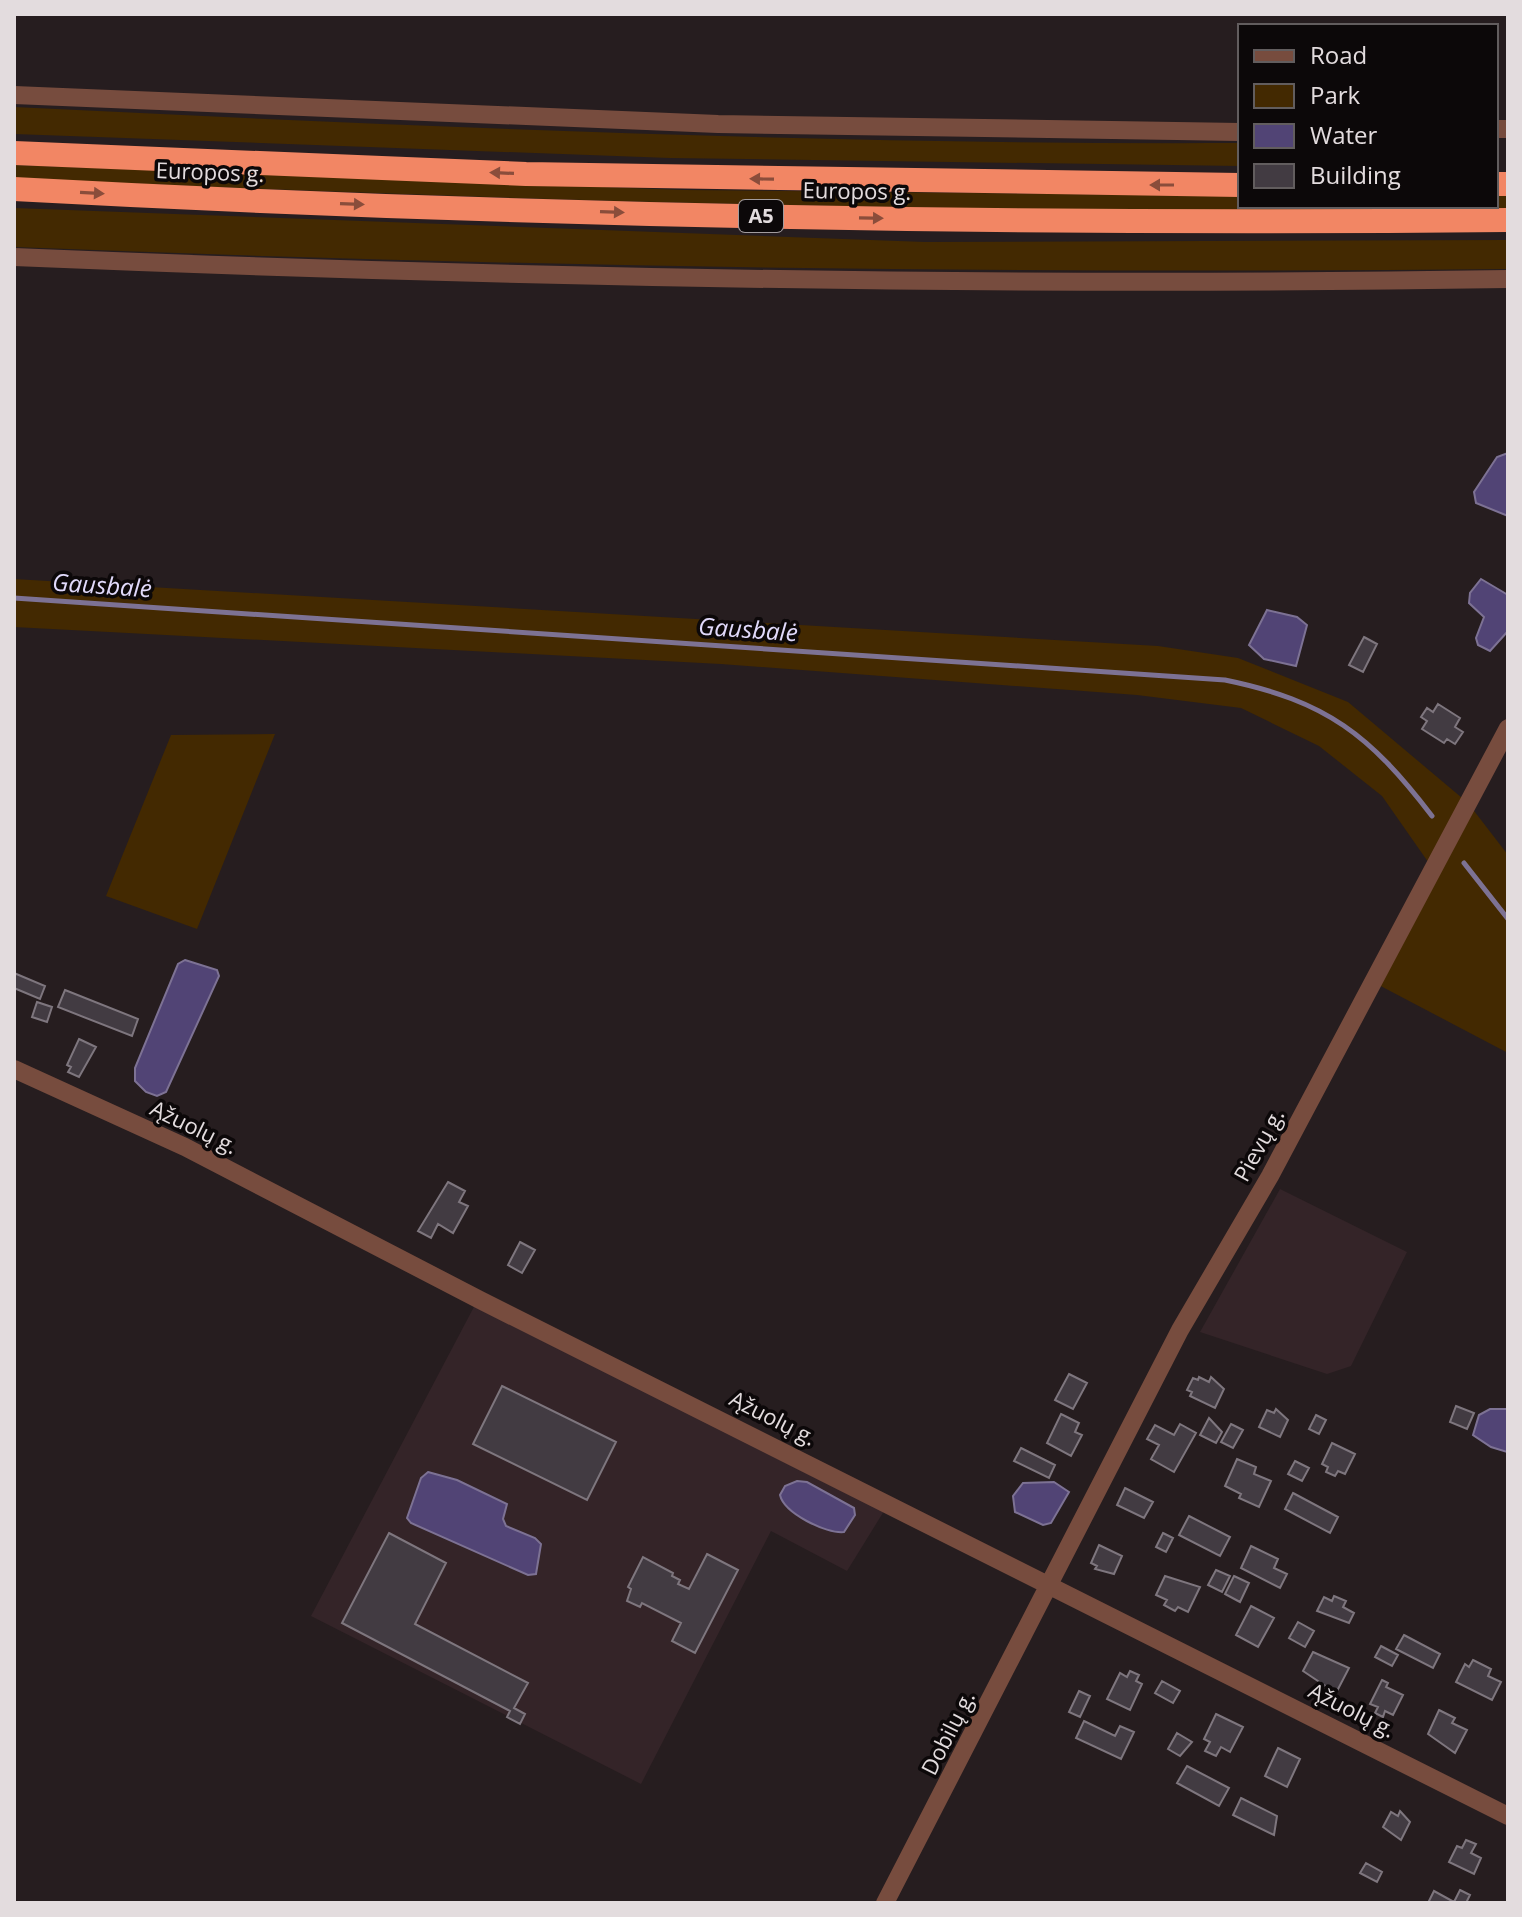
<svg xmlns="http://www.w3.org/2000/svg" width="1522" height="1917" font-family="'Open Sans',sans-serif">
	<rect width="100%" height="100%" fill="#261d1f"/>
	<path fill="#342428" d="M1280,1189L1407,1252L1351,1366L1327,1374L1200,1332Z
		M476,1303L889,1503L847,1571L771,1531L641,1784L311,1616Z"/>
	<path fill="#432901" d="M14,107C423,127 831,145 1240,143V166L670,158L14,134Z
		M14,165L684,190L1240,196V206H1496V195H1508V210C1010,214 512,202 14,178Z
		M14,208L925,242L1508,240V269C1010,274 512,267 14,247Z
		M14,579L1158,646L1238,658L1348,702L1468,803L1508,855V1053L1373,982L1433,869L1382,796L1319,746L1241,708L1137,695L721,664L14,627Z
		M275,734L197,929L106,896L171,735Z"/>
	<path fill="#514475" stroke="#7d7294" stroke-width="2" d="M1508,453V516L1476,503L1474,492L1497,457Z
		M1481,579L1508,595V631L1490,651L1478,645L1476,638L1484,617L1469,603L1470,593Z
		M1267,610L1297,617L1307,625L1296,666L1264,659L1249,645Z
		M185,960L217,970L219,976L166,1092L157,1096L146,1092L135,1081V1068L178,964Z
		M1490,1409H1508L1507,1452L1491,1447L1473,1435L1479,1415Z
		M428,1472L457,1480L507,1504L503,1519L506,1526L535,1538L541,1544L536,1574L528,1575L411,1523L407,1518L421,1478Z
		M797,1481L807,1482L854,1508L855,1515L844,1532C826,1534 784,1513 780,1495L785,1486Z
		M1054,1482L1069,1492L1051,1523L1043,1525L1015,1512L1013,1496L1023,1483Z"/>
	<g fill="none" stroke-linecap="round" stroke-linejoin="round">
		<path stroke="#7d7294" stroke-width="5" d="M14,598L1225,680C1327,701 1370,735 1432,816
			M1464,863L1508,919"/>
	</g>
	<path fill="#423b42" stroke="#7e767e" stroke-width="2" d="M1364,637L1377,644L1363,672L1349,665Z
		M1438,704L1460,718L1455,727L1463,732L1455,744L1447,739L1444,743L1422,729L1427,721L1421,717L1427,708L1433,712Z
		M14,973L45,986L40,999L14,988Z
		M65,990L138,1019L132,1036L58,1007Z
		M37,1002L52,1007L47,1022L32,1017Z
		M79,1039L96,1047L79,1077L68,1072L71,1067L67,1065Z
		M448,1182L465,1191L459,1202L468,1206L453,1233L438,1224L431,1238L418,1231Z
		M520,1242L535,1250L522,1273L508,1265Z
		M1069,1374L1087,1383L1073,1409L1055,1400Z
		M1199,1377L1209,1382L1211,1377L1224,1389L1215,1408L1190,1396L1192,1392L1187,1390L1193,1378L1198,1380Z
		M502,1386L616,1442L587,1500L473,1444Z
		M1456,1406L1474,1413L1467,1429L1450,1422Z
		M1276,1409L1288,1420L1280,1437L1259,1427L1267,1410L1274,1413Z
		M1061,1414L1079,1423L1075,1432L1082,1435L1071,1456L1047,1443Z
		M1316,1415L1326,1420L1319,1434L1309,1429Z
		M1209,1418L1222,1432L1216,1443L1200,1435Z
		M1180,1424L1196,1433L1174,1472L1151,1459L1159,1445L1147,1439L1155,1425L1174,1435Z
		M1231,1424L1243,1430L1233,1448L1221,1442Z
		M1332,1443L1355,1454L1345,1474L1338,1471L1335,1476L1326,1472L1328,1467L1322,1464Z
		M1021,1448L1055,1465L1049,1478L1014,1461Z
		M1237,1459L1256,1467L1254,1474L1271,1481L1259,1507L1239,1498L1241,1494L1225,1486Z
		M1295,1461L1309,1468L1302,1481L1288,1474Z
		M1125,1488L1153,1502L1144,1518L1117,1505Z
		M1293,1493L1338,1517L1330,1533L1285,1509Z
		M1189,1516L1230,1537L1220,1556L1179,1535Z
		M389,1533L446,1563L415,1624L528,1683L514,1708L525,1714L520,1724L507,1717L510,1711L342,1623Z
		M1163,1533L1173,1538L1166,1552L1156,1547Z
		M1099,1545L1122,1556L1114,1574L1095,1569L1097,1566L1091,1563Z
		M1251,1546L1278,1559L1274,1568L1287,1574L1280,1588L1241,1568Z
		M707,1554L738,1570L695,1653L672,1641L681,1623L642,1603L640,1607L627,1601L631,1589L628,1587L643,1557L673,1573L672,1576L680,1580L678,1584L689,1589Z
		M1216,1570L1230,1576L1222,1592L1208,1585Z
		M1165,1576L1200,1587L1188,1612L1178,1607L1175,1611L1164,1605L1167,1600L1156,1595Z
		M1234,1576L1249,1583L1240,1602L1225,1594Z
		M1334,1596L1346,1601L1343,1607L1354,1613L1349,1623L1317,1611L1324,1597L1332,1601Z
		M1251,1606L1274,1618L1258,1647L1236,1635Z
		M1298,1622L1314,1631L1305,1647L1289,1638Z
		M1404,1635L1440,1654L1433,1668L1396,1649Z
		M1381,1646L1398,1655L1392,1666L1375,1657Z
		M1313,1652L1349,1668L1336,1693L1303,1671Z
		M1473,1660L1491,1669L1488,1676L1501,1682L1492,1700L1456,1682L1465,1664L1469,1667Z
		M1130,1671L1139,1675L1136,1681L1142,1684L1130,1710L1107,1699L1120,1673L1127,1677Z
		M1382,1680L1388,1683L1386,1687L1403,1695L1393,1715L1385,1711L1383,1717L1375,1713L1378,1707L1370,1704Z
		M1162,1681L1180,1691L1173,1703L1155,1693Z
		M1079,1691L1090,1696L1080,1717L1069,1712Z
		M1439,1710L1455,1718L1452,1723L1467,1730L1455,1753L1428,1734Z
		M1216,1714L1243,1727L1230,1752L1221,1747L1216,1756L1205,1751L1210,1742L1204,1739Z
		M1084,1721L1115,1736L1120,1726L1134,1732L1121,1759L1076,1738Z
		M1177,1733L1192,1742L1180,1756L1168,1749Z
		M1278,1748L1300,1759L1287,1787L1265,1776Z
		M1187,1766L1229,1788L1219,1806L1177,1783Z
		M1241,1798L1277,1816L1274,1835L1233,1815Z
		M1400,1811L1410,1822L1401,1840L1383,1827L1391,1812L1398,1816Z
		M1466,1840L1476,1844L1471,1853L1481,1858L1474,1874L1449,1862L1457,1846L1462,1848Z
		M1366,1863L1382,1872L1377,1882L1360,1873Z
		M1460,1890L1470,1895L1466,1903H1428L1434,1891L1454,1902Z"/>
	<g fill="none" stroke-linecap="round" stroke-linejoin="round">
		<path stroke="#774c3e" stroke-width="18" d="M14,95L718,124L1240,132
			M1496,129H1508
			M14,257C512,278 1010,287 1508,279
			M14,1069L185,1147L480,1300L1508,1816
			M885,1903L1180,1330L1270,1176L1508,728"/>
		<path stroke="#f28664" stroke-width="24" d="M14,153L526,174L1240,185
			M1496,184H1508
			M14,189C511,216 1010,225 1508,220"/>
	</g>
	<defs><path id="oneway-solid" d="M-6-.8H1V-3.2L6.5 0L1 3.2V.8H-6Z" transform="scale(2)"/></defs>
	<g fill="#8a4d3b">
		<use href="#oneway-solid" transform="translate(502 173) rotate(-178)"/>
		<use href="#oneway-solid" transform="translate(762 179) rotate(-179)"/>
		<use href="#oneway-solid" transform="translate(1162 185) rotate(-180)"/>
		<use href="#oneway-solid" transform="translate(92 193) rotate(3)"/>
		<use href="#oneway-solid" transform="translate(352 204) rotate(2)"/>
		<use href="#oneway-solid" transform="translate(612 212) rotate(2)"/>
		<use href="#oneway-solid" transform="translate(871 218) rotate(1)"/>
	</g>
	<g text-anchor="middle" stroke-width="7" stroke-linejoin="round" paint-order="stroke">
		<rect fill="#0c0809" stroke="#a29c9e" stroke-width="2" x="739" y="200" width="44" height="32" rx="6"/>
		<g font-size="20" font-weight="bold" fill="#e3dcde">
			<text x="761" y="223">A5</text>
		</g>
		<g font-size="22" fill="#e3dcde" stroke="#0c0809">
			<text transform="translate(210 172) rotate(2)" y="8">Europos g.</text>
			<text transform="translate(857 191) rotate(1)" y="8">Europos g.</text>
			<text transform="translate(194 1127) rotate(26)" y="8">Ąžuolų g.</text>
			<text transform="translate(1259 1145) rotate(-61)" y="8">Pievų g.</text>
			<text transform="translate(773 1418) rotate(27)" y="8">Ąžuolų g.</text>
			<text transform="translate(1352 1710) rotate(27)" y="8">Ąžuolų g.</text>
			<text transform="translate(948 1733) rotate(-63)" y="8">Dobilų g.</text>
		</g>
		<g font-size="24" font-style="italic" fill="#e1dafb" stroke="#0c0809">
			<text transform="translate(102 586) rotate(4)" y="8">Gausbalė</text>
			<text transform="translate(748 630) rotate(4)" y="8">Gausbalė</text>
		</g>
	</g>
	<rect width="1522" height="1917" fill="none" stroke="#e3dcde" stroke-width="32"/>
	<rect x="1238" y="24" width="260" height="184" fill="#0c0809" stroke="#625d5e" stroke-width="2"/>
	<rect x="1254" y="50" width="40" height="12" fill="#774c3e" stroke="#625d5e" stroke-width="2"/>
	<text x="1310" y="64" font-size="24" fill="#e3dcde">Road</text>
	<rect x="1254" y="84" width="40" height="24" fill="#432901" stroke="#625d5e" stroke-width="2"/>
	<text x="1310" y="104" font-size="24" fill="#e3dcde">Park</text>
	<rect x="1254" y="124" width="40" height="24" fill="#514475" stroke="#625d5e" stroke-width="2"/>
	<text x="1310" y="144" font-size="24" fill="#e3dcde">Water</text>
	<rect x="1254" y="164" width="40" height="24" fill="#423b42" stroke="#625d5e" stroke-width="2"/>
	<text x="1310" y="184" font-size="24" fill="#e3dcde">Building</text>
</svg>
